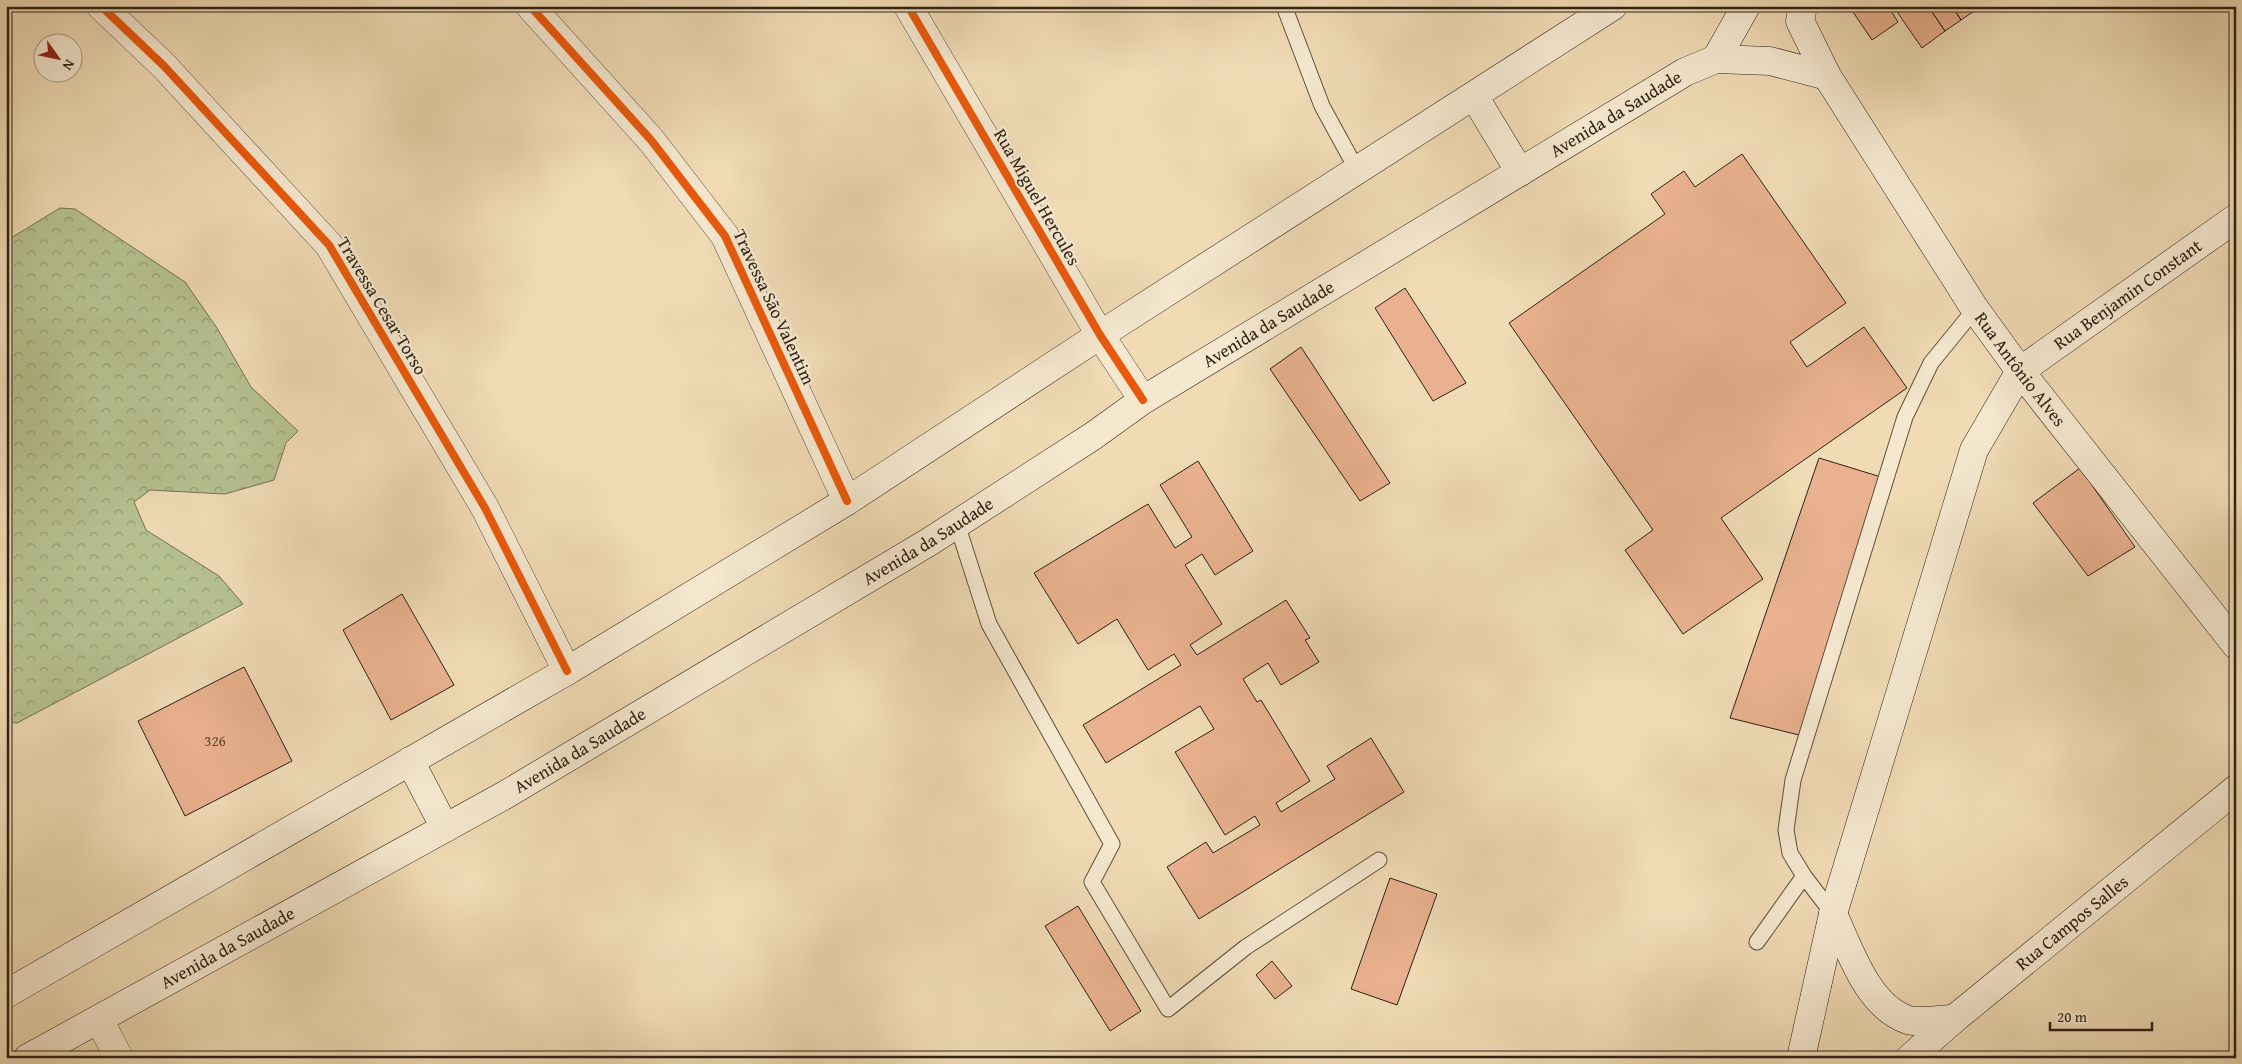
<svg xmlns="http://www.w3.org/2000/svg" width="2242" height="1064" font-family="'Gentium Book Plus',serif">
	<defs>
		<pattern id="forest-crowns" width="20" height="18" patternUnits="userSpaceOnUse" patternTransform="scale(1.25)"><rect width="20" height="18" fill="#b6c190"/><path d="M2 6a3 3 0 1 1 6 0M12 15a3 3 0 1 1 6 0" fill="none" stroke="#949c75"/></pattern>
	</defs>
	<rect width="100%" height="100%" fill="#f0dbb5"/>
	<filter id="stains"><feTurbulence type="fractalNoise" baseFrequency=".004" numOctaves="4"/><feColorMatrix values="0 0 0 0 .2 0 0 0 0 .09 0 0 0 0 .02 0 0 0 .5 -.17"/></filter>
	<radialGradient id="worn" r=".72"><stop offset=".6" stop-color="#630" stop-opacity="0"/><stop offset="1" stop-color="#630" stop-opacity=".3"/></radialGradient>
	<path fill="url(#forest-crowns)" stroke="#727153" d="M60,208L75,209L185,282L217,328L251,387L298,431L286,443L274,480L225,494L150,490L134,502L146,530L219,576L243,604L17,723L6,722V241Z"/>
	<path fill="#e9b18f" stroke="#2e2116" d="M1849,6H1888L1898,22L1872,40Z
		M1893,6H1928L1945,31L1922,48Z
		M1928,6H1952L1961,20L1945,31Z
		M1952,6H1975L1977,9L1961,20Z
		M1742,154L1846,303L1790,342L1807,367L1864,327L1907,388L1721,518L1763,579L1683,634L1625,550L1653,530L1509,323L1665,214L1651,194L1684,171L1695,187Z
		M1405,288L1466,383L1433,401L1375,308Z
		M1301,347L1390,483L1360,501L1270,369Z
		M1819,458L1881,477L1799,735L1730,718Z
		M1198,461L1253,551L1215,575L1202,554L1185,565L1222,624L1190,645L1197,655L1286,600L1310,638L1305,640L1319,662L1281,685L1268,663L1243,679L1257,702L1261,700L1310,781L1276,803L1281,812L1335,779L1327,766L1371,738L1404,792L1199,919L1167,867L1206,842L1213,853L1260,825L1255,816L1225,835L1175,752L1214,729L1200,706L1106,763L1083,725L1181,665L1174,654L1148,670L1117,619L1078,644L1034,573L1148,504L1175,548L1192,537L1160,485Z
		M2080,468L2135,547L2088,576L2033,503Z
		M402,594L454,685L391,720L343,630Z
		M244,667L292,761L185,816L138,721Z
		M1390,878L1437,894L1397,1005L1351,989Z
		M1078,906L1141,1011L1110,1031L1045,926Z
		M1272,961L1292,986L1275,999L1256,975Z"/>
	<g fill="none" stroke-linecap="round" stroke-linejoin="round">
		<g stroke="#5e503e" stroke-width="17">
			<path id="lane" d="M1284,6L1322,106L1357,170
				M957,524L989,624L1112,844L1092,882L1168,1009L1246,947L1379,860
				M1804,876L1790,853L1786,830L1793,780L1905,417L1931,363L1975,309
				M1757,942L1804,876L1833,914"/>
		</g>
		<g stroke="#5e503e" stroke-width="29">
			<path id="street" d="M101,6L164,66L329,245L485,508L567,671
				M530,6L651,140L725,236L847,501
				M908,6L1100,335L1143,400
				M99,1019L119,1058"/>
		</g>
		<g stroke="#2e2116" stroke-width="29">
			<g id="secondary">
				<path id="s1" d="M1803,6L1800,21L1827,76L1975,309L2020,371L2236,645"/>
				<path d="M1716,59L1746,6"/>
				<path d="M1474,96L1520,172"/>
				<path d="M410,761L445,828"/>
				<path d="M1833,914C1850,950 1867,1006 1908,1020C1918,1023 1943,1019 1954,1019"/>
				<path d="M6,994L567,671L847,501L1100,335L1613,6"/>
				<path id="s2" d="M28,1058L505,795L929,542L1093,436L1143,400L1685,72L1716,59L1770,61L1827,76"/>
				<path id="s3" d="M1801,1058L1833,914L1974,450L2020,371L2236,218"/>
				<path id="s4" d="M1910,1058L1954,1019L2236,789"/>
			</g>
		</g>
		<use href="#lane" stroke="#f5e8cf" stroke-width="15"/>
		<use href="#street" stroke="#f5e8cf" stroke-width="28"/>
		<use href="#secondary" stroke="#f5e8cf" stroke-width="28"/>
		<g stroke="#f5e8cf" stroke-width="11">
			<path id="cycleway" d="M101,6L164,66L329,245L485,508L567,671
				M530,6L651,140L725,236L847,501
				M908,6L1100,335L1143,400"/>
		</g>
		<use href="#cycleway" stroke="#e8590c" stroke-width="8"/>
	</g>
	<g text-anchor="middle" stroke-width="4.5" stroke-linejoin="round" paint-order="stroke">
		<g font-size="15" fill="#5d4534">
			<text x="215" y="746">326</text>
		</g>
		<g font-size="18" fill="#2e2116" stroke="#f5e8cf">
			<text dy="6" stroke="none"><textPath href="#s2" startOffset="1848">Avenida da Saudade</textPath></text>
			<text transform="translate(1037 197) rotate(60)" y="6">Rua Miguel Hercules</text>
			<text dy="6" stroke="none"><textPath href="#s3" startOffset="856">Rua Benjamin Constant</textPath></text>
			<text transform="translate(382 306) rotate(59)" y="6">Travessa Cesar Torso</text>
			<text transform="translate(774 307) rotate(65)" y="6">Travessa São Valentim</text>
			<text dy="6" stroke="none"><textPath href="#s2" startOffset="1442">Avenida da Saudade</textPath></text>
			<text dy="6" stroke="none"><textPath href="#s1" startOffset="428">Rua Antônio Alves</textPath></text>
			<text dy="6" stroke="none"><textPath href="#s2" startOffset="1038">Avenida da Saudade</textPath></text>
			<text dy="6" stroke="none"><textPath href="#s2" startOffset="632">Avenida da Saudade</textPath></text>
			<text dy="6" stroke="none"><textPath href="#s4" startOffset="211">Rua Campos Salles</textPath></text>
			<text dy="6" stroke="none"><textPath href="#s2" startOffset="228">Avenida da Saudade</textPath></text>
		</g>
	</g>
	<rect width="2242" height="1064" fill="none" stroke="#f0dbb5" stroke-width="25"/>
	<rect x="8" y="8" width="2227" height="1049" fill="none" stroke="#2e2116" stroke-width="2.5"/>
	<rect x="12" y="12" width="2217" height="1039" fill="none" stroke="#2e2116"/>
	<g transform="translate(58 58) rotate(123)"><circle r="24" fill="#f5e8cf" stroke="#a59885"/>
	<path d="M0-4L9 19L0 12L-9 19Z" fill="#8f2418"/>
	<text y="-8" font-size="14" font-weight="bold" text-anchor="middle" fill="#2e2116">N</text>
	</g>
	<path d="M2050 1022v8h102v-8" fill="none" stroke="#2e2116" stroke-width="2.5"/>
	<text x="2057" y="1022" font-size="15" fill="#2e2116" stroke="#f5e8cf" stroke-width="4" paint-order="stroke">20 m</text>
	<rect width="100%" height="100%" filter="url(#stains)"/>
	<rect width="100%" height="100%" fill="url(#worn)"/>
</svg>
